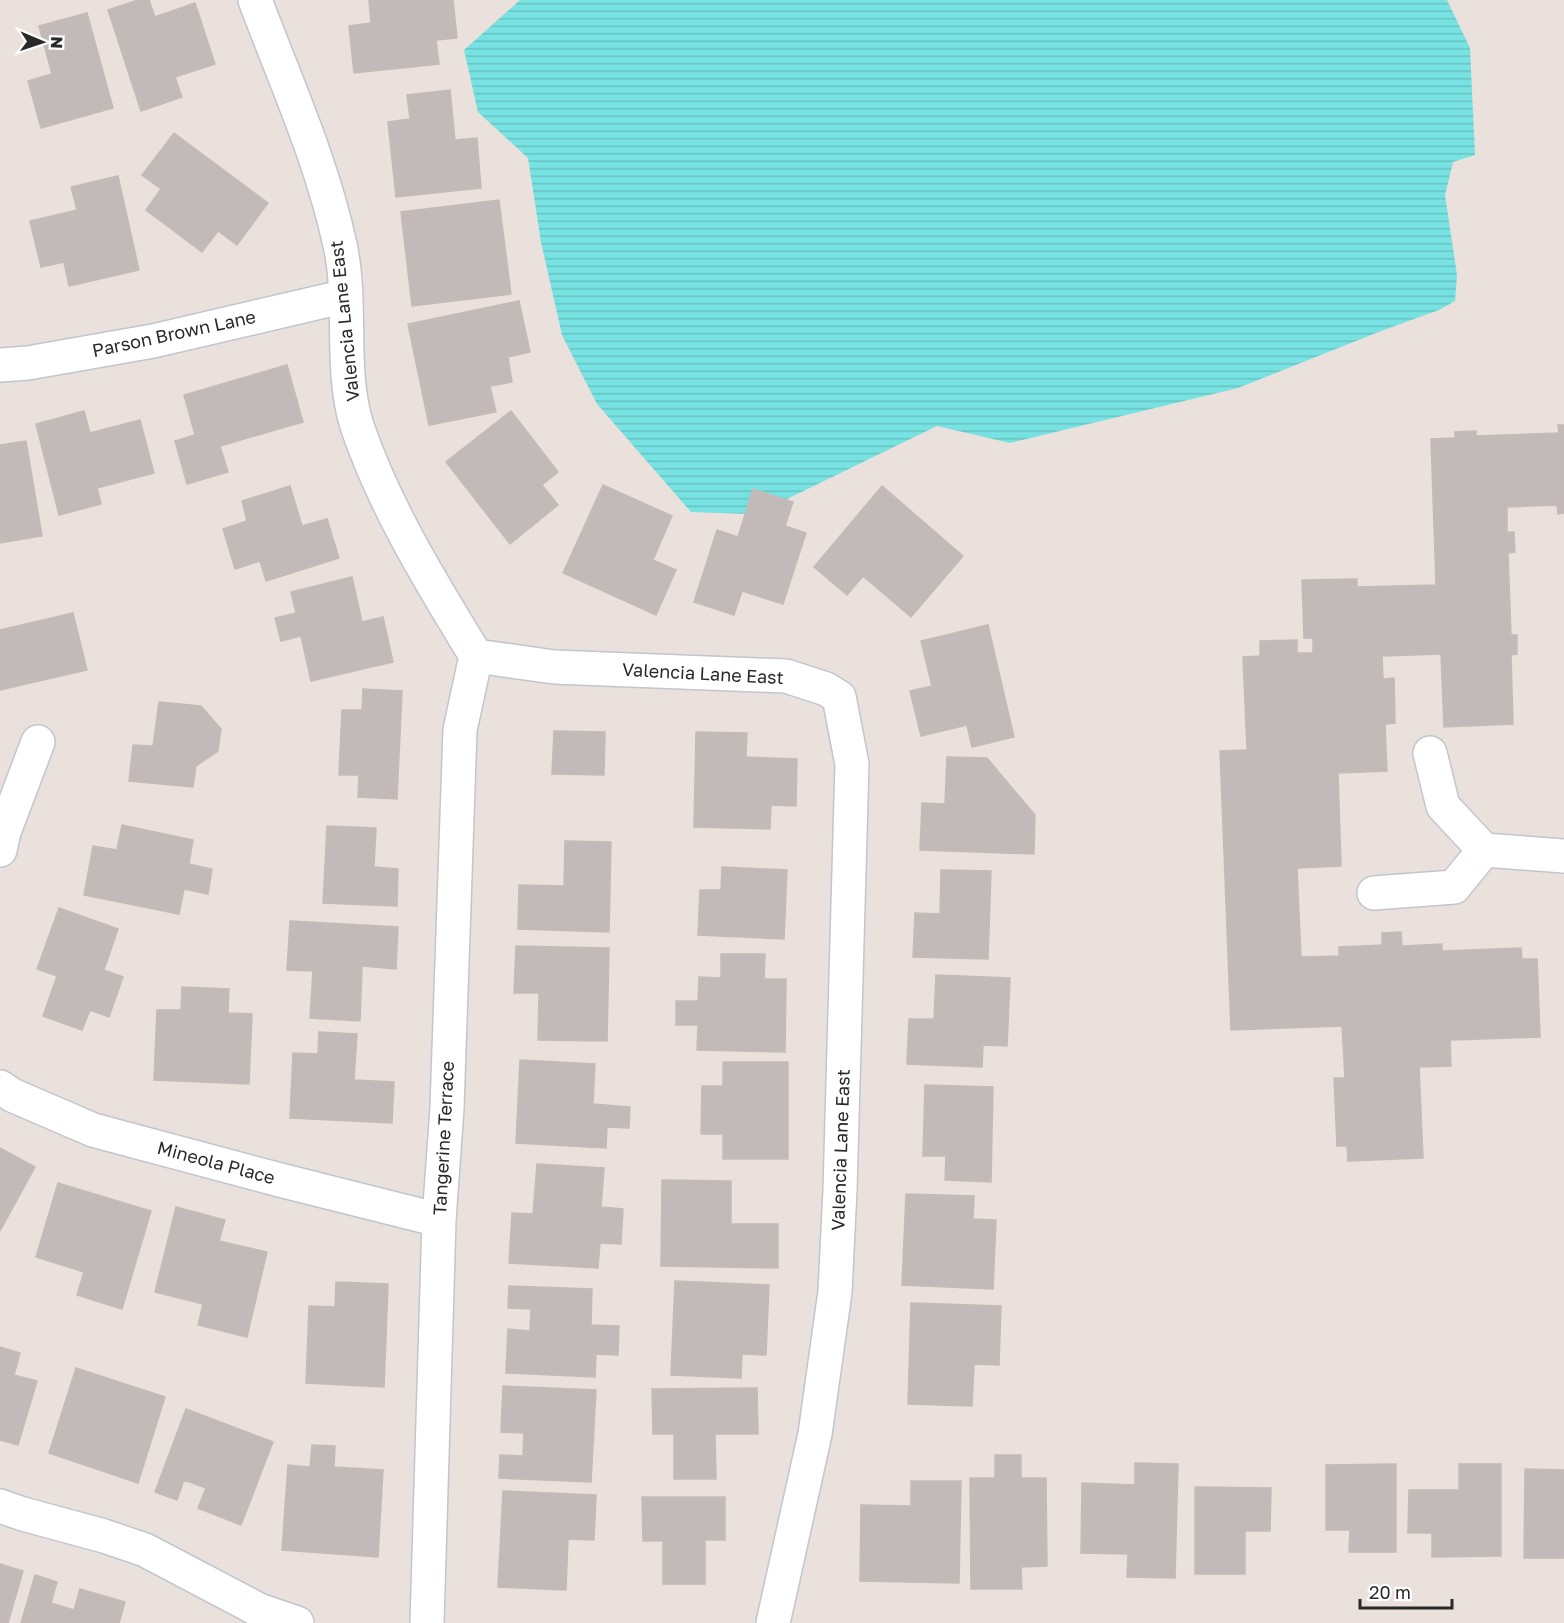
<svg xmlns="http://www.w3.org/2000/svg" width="1564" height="1623" font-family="'Golos Text',sans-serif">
	<defs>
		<pattern id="water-rules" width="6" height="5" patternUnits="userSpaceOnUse" patternTransform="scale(1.5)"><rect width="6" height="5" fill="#78e2e2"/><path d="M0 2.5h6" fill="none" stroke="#68c2c2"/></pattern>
	</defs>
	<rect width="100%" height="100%" fill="#eae0dc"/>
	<path fill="url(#water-rules)" d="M520,0H1447L1470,48L1475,155L1453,162L1445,195L1457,275L1455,301L1439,310L1381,331L1238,388L1010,443L937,426L787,499L750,514L691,512L597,404L562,335L541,242L528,158L478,112L464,50Z"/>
	<path fill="#c2bab8" stroke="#c5bbb6" stroke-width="1.5" d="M138,0H149L155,17L195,3L215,64L175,77L182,97L141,111L108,10Z
		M369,0H453L457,38L436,40L439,64L354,73L349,26L371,23Z
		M87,13L113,108L41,128L28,81L52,74L39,26Z
		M450,90L455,140L477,138L481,188L396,197L388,122L410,119L407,95Z
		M174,133L268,203L237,245L218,231L202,252L146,210L161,189L142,175Z
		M118,176L139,270L69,286L64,262L41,267L30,221L77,210L71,187Z
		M499,200L511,294L412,306L401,212Z
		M519,301L530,352L508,357L512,382L490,386L496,412L429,425L408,324Z
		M287,365L303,422L220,446L228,472L187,484L175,441L195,435L184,395Z
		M84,411L90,433L140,420L154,473L97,488L101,504L59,515L36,424Z
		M511,411L558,472L542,485L558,505L510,544L446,462Z
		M1558,425H1564V513L1558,514L1557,505L1507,507V532H1514L1515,552L1508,553L1511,635H1517V654L1511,655L1513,724L1444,727L1441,654L1382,656L1383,679L1394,678L1395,723L1385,724L1387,771L1338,773L1341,866L1297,868L1301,957L1339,956V947L1382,945V933L1401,932L1402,946L1442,944V951L1521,948L1522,959H1537L1540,1037L1450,1040L1451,1066L1419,1067L1423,1158L1348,1161L1347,1146H1337L1334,1078H1345L1342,1026L1231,1030L1220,751L1247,750L1243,657L1260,656V641L1297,640V653H1313V638H1304L1302,580L1357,579V587L1436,585L1431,439L1455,438V432L1476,431V436L1559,433Z
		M26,441L42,536L0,543V445Z
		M603,485L672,516L653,560L676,570L656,615L563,573Z
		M290,486L302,526L327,519L339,558L266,581L260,561L235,569L223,529L247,521L242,501Z
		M882,486L963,556L911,617L863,576L847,595L814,567Z
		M753,489L793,502L785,526L806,533L783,604L742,591L734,615L694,602L717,530L738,537Z
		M352,577L362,622L383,617L393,662L311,681L301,636L281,641L275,618L296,613L291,592Z
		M73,613L87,670L0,690V630Z
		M988,625L1014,737L972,747L967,725L921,736L910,691L932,686L921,641Z
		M363,689L402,691L397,799L358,797L359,775H339L342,710H362Z
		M159,702L201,706L221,729L218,751L196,766L193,787L129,781L133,745L153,746Z
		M554,731L605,732L604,775L552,774Z
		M696,732L747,733L746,757L797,759L796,806L771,805L770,829L694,827Z
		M947,757L987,758L1035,815L1034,854L920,850L922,803L945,804Z
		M122,825L193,840L189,864L212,869L208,894L184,889L179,914L84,895L93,846L117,850Z
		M327,826L376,828L374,867L398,869L397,906L323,903Z
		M565,841L611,842L609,932L518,929L519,885L564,886Z
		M722,867L787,870L784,939L698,935L700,890H721Z
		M941,870L991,871L988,959L913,957L915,913L940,914Z
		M59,908L118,929L104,970L123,977L109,1017L90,1010L82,1030L43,1016L57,976L37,969Z
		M290,921L398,927L396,969L362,966L360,1021L310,1018L313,971L287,970Z
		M516,946L609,948L607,1041L538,1040L539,993H514Z
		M721,954H765L764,979H786L785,1052L697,1050L698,1025H676V1001H698L699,977L721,978Z
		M936,975L1010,978L1007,1046L983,1045L982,1067L907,1064L909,1019H934Z
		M182,987L229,989L228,1013L252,1014L249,1084L154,1080L157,1010H181Z
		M319,1032L357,1034L354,1080L394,1082L392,1123L290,1118L293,1053L318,1054Z
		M520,1060L595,1064L593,1104L630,1107L629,1128L607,1127L606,1148L516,1143Z
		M723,1062H788V1159H723V1134H701L702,1086H723Z
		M925,1085L993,1087L991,1182L945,1180L946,1156H923Z
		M0,1148L35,1167L0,1231Z
		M537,1164L604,1168L601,1207L623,1209L621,1244L600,1243L598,1268L509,1263L512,1213L533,1214Z
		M662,1180L731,1181V1224H778V1268L661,1266Z
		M58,1183L151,1211L122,1309L77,1295L84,1272L36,1257Z
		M906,1194L974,1196L973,1219L996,1220L993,1289L902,1285Z
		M176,1207L225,1220L219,1241L267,1252L247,1337L198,1325L203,1304L155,1292Z
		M675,1281L769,1285L766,1355L742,1354L741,1378L671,1375Z
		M336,1282L388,1284L384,1387L306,1383L309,1306L335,1307Z
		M509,1286L592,1289L591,1325L619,1326L618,1355L596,1354L595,1377L506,1373L508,1329L530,1331L531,1309L508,1308Z
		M911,1303L1001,1306L999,1365L974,1364L972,1406L908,1404Z
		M0,1347L20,1353L14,1375L37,1381L18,1445L0,1440Z
		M76,1368L165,1397L138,1483L49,1453Z
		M503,1386L596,1390L591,1482L499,1478L500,1455L523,1456L524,1433L501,1432Z
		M757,1388L758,1434H715L716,1479H674V1434H653L652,1389Z
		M186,1409L273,1442L241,1525L198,1508L206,1488L184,1480L177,1500L155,1492Z
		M312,1445L335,1446L334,1467L383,1470L378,1557L282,1550L288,1465L310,1467Z
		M995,1455H1021V1478H1046L1047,1566L1021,1567L1022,1589H971L970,1478H995Z
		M1135,1463L1178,1464L1175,1578L1127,1577L1128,1554L1081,1553L1082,1483L1135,1485Z
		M1396,1464V1552H1349L1350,1530H1326V1465Z
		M1459,1464H1501V1556L1432,1557V1533H1408L1409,1490H1459Z
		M1525,1469L1564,1470V1558H1524Z
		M911,1481H961L959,1583L860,1581L861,1505L911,1506Z
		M1195,1487L1271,1488L1270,1531H1245V1574H1195Z
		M503,1491L596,1495L594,1540L568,1539L566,1590L498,1587Z
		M642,1497H725V1540H705V1584H663V1541H643Z
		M0,1564L23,1571L8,1623H0Z
		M35,1575L57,1582L51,1603L74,1610L80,1589L125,1602L119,1623H21Z"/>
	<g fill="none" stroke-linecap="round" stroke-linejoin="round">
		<g stroke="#c0c6ce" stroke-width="36">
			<path id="minor" d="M255,0C285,80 322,161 340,245C353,303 339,369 357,426C385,508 431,582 476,656L554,667L786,676L826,689L839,697L852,764L840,1190L835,1292L815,1434L773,1623
				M0,365L28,363L153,341L346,296
				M1430,753L1443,806L1484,850
				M0,850L4,832L38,742
				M1374,893L1454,887L1484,850L1564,856
				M0,1087L12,1095L93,1130L280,1180L439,1220
				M0,1506L23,1514L104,1536L145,1550L259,1610L297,1623
				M427,1623L439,1220L447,1108L460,730L476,656"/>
		</g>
		<use href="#minor" stroke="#fff" stroke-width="33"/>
	</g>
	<g text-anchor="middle" stroke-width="4.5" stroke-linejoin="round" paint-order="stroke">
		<g font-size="18" fill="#292929" stroke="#fff">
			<text transform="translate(345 321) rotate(-96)" y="6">Valencia Lane East</text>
			<text transform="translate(174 334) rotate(-12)" y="6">Parson Brown Lane</text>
			<text transform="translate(703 674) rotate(3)" y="6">Valencia Lane East</text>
			<text transform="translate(444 1138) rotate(-87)" y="6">Tangerine Terrace</text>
			<text transform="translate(841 1150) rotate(-88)" y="6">Valencia Lane East</text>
			<text transform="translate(216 1163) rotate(15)" y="6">Mineola Place</text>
		</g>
	</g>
	<g transform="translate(42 42) rotate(92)" stroke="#ffffff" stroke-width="4.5" paint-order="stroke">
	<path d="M0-4.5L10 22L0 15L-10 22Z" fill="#292929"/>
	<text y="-9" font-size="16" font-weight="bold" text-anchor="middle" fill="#292929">N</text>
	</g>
	<path d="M1360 1599v9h92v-9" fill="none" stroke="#292929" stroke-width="3"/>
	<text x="1369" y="1599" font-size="18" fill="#292929" stroke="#ffffff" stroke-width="4.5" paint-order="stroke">20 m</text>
</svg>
